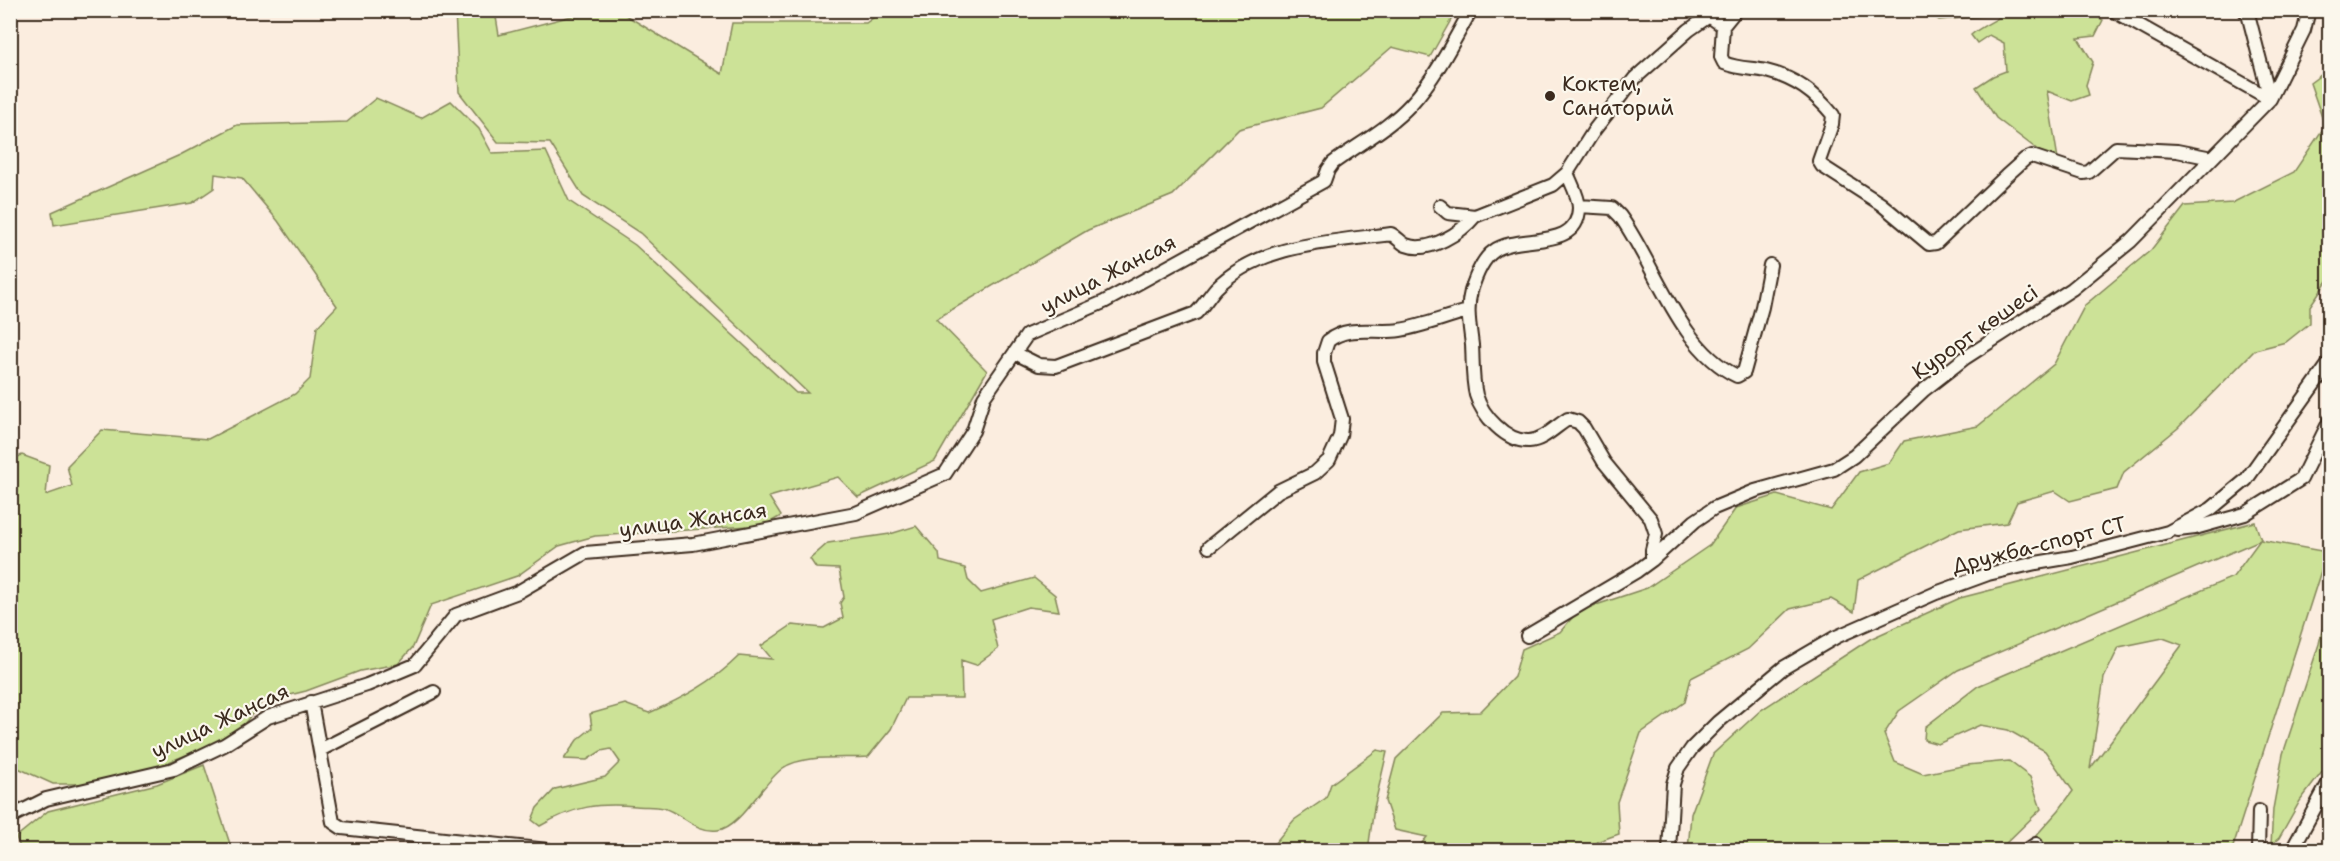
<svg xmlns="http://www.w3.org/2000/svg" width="2340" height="861" font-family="'Shantell Sans',sans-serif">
	<rect width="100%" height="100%" fill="#fbeddf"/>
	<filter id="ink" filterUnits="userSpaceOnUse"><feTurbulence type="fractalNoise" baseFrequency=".0167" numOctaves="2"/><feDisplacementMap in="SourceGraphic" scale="12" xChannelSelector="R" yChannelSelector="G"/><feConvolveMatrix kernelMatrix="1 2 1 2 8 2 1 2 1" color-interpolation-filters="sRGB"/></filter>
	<g filter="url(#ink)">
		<path fill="#cce297" stroke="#84865a" stroke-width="1.5" fill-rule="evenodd" d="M884,10L1456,11L1430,57L1392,47L1321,108L1239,129L1173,195L1088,230L936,319L987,371L935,461L858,497L838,477L769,497L781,516L765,525L595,536L559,546L517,576L431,605L413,647L398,664L360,671L306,691L262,702L239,730L206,747L154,768L87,784H53L18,768L11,767V460L22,455L49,465L46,495L72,486L67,466L102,430L208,439L295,394L310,379L317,327L337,306L278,221L242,178L215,174L214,188L192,203L54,225L52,212L180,155L237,125L347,122L376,98L421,118L451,101L479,129L492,153L546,151L569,201L635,245L796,393H808L640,233L583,196L550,143L498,142L459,92L455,11H495L499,35L591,11H619L722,74L732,23H866Z
			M1924,11H1992L1995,15L1939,20Z
			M2008,11H2088L2103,20L2095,36L2078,38L2093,62L2086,85L2089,95L2072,101L2047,91L2058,159L2051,160L1996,118L1976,87L1993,76L2006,71L2004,43L1989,35L1977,43L1971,35C1983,25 1998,20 2008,11Z
			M2329,69V278L2310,306V323L2286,342L2255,350L2178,428L2124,472L2117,489L2070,501L2055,491L2017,502L2007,523L1959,529L1858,580L1854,612L1831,599L1790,609L1748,649L1691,678L1685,702L1641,733L1617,802L1619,834L1599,841L1587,850H1416L1427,837L1395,830L1385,801L1396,759L1443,713L1480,712L1514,677L1522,649L1560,632L1578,611L1647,588L1710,545L1736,508L1777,495L1831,510L1859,472L1889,463L1904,441L1978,426L2054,364L2085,305L2151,250L2185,206L2232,203L2294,172L2325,126L2310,83Z
			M2255,522L2261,540L2327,552L2232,850H2023L2059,810L2073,791L2045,751L2008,730L1980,725L1938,744L1924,740L1925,727L1978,686L2233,577L2260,540L1958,670L1899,711L1884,734L1895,762L1923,774L1967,765L2009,761L2030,777L2041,809L1999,850H1688L1691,814L1713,754L1761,710L1870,639L1960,598ZM2163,638L2182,645L2090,769L2104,678L2119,647Z
			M916,526L939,553L940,561L965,568L968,580L981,593L1034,578L1055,595L1059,611L1028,607L991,619L998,649L976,665L961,660L962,698H906L891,729L868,757C844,759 803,754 783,768C762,783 741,827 718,830C695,833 682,813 663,808C655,806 645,807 636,806C596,803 575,806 540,826L532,820L537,808L555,789L605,777L620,762L611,749L601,751L587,760L564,759L577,740L592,728L590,714L625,704L649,713C683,698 713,682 739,656L772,659L761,646L792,625L824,628L843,618L840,603L844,597L839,569L816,568L810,559L828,543L890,534Z
			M2329,600V763L2300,801L2279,838L2271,845L2273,809L2283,754L2319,644Z
			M1377,750L1387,752L1374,808L1368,850H1269L1294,820L1326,798L1331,784Z
			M204,765L232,850H21L16,837L48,811L157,784Z"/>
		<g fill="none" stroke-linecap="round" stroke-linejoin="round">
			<g stroke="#3b2a1e" stroke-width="16">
				<path id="minor" d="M2112,10L2270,99
					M2244,10L2248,14L2270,99
					M1723,26L1721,57L1724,63C1738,69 1752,68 1766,71C1795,78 1815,93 1833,115L1832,124L1819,161L1822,166L1881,204L1929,244L1936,243L2006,176L2025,159L2032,156L2083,173L2089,172L2116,148L2177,151L2212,158
					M1567,173C1571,183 1579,197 1579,208C1578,252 1518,233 1494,251C1482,259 1475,278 1471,291C1466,309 1470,327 1472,345C1473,361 1472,379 1476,395C1482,415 1506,442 1529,441C1544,440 1556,426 1568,419L1578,422L1584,428L1604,462L1651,519L1656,534L1652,550V560
					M1440,206L1448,213L1475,216L1553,185L1567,173L1595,129L1635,78L1689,30L1709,16L1723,26L1736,10
					M1579,206L1612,208L1620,216C1655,264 1679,349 1737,376L1744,372L1762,307L1770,265
					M1015,353L1039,365L1056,366L1196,313C1204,305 1209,296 1216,288C1261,243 1332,242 1391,234C1397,237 1401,243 1406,245C1429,254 1462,232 1475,216
					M2178,530L2195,528L2245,514L2301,479L2330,420
					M1209,547L1278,491L1315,473L1329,460L1340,436L1342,419L1324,362V353L1328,341C1349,324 1376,334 1400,330C1423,326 1445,317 1468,311
					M1527,636L1637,571L1652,560L1695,521L1714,508L1755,491L1834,469L1854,456L1924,390L1965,358L2072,289L2131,241L2270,99L2304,30L2309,10
					M311,702L333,822L342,828L548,850
					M320,750L434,692
					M10,817L46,799L174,769L224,745L268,717L367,685L415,665L456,615L518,592L585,553L693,544L856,513L945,474L973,431L984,397L1027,335L1104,302L1324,181L1328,170L1333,163C1359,144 1389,128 1411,104C1436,77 1453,42 1471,10
					M1669,850L1673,784L1678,768L1692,748L1718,722L1783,668L1836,637L1936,593L1988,574L2036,563L2072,557L2168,532L2211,509L2246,480L2330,362
					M2027,850L2036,844
					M2258,850L2259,811
					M2292,850L2330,780"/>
			</g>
			<use href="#minor" stroke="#fbf7ec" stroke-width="12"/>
		</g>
	</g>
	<circle fill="#3b2a1e" stroke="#fbf7ec" stroke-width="2" cx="1550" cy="96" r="6"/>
	<g text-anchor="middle" stroke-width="4.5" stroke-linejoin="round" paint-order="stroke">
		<g font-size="21" fill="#3b2a1e" stroke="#fbf7ec" text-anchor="start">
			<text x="1562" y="91">Коктем,<tspan x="1562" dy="24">Санаторий</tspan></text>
		</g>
		<g font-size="21" fill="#3b2a1e" stroke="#fbf7ec">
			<text transform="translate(1108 274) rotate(-27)" y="7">улица Жансая</text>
			<text transform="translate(1975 332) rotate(-35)" y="7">Курорт көшесі</text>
			<text transform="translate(693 520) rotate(-8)" y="7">улица Жансая</text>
			<text transform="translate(2039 545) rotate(-14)" y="7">Дружба-спорт СТ</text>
			<text transform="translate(220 721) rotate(-25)" y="7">улица Жансая</text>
		</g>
	</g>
	<rect width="2340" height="861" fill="none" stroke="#fbf7ec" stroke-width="36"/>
	<rect x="18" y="18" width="2304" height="825" fill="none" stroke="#3b2a1e" stroke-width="2" filter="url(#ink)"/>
</svg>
